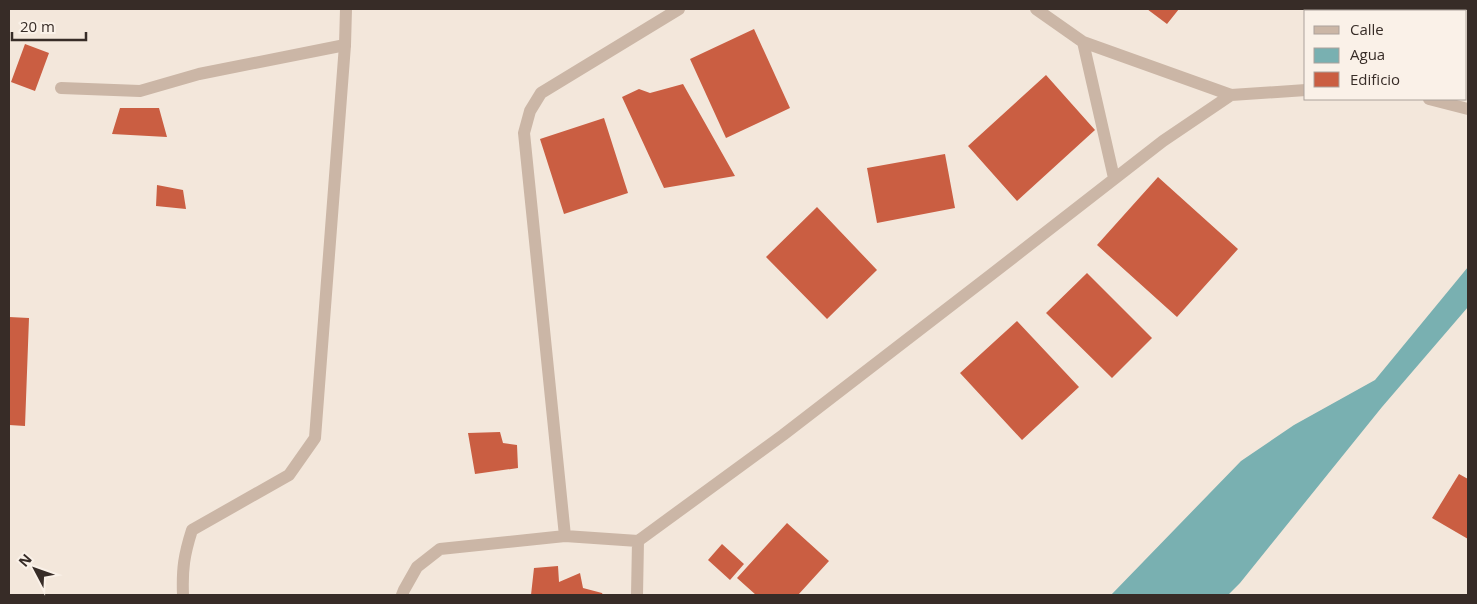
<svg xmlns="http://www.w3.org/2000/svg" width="1477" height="604" font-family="'Open Sans',sans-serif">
	<rect width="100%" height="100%" fill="#f3e7db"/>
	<path fill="#79b0b1" d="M1468,267V307L1382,407L1240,583L1228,595H1111L1241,461L1294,425L1375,380Z"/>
	<path fill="#ca5e42" d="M1147,9H1179L1167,24Z
		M754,29L790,108L726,138L690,59Z
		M25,44L49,53L35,91L11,82Z
		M1046,75L1095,130L1017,201L968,146Z
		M683,84L735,176L664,188L622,97L639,89L650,93Z
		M120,108H159L167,137L112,134Z
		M604,118L628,193L564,214L540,139Z
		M945,154L955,208L877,223L867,168Z
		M1158,177L1238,249L1177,317L1097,245Z
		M157,185L183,190L186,209L156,206Z
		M817,207L877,270L827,319L766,257Z
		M1087,273L1152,338L1112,378L1046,313Z
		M9,317L29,318L25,426L9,425Z
		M1017,321L1079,387L1022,440L960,373Z
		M500,432L503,443L517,445L518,468L475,474L468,433Z
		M1459,474L1468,479V539L1432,518Z
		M787,523L829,561L798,595H756L737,578Z
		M722,544L744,564L730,580L708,560Z
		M558,566L559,582L580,573L583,588L602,593L603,595H531L534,568Z"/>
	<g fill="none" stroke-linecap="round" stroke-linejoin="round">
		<path stroke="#cbb6a6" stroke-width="12" d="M61,88L140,91L199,74L345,45"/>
		<path stroke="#cbb6a6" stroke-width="12" d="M1036,9L1083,42L1231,95L1306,90
			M1083,42L1114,178
			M1429,99L1468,109
			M565,536L524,133L530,111L541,93L679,9
			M183,595C182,569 184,555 192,530L289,475L315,438L345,45L346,9
			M402,595L404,590L417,567L440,549L565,536L638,541L783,435L992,274L1163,141L1231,95
			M637,595L638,541"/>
	</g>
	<rect width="1477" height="604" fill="none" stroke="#372c27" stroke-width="20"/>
	<rect x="1304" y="10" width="162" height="90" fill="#faf1e8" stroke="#aca29b"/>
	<rect x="1314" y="26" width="25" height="8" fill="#cbb6a6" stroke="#aca29b"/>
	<text x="1350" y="35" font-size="15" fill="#372c27">Calle</text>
	<rect x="1314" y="48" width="25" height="15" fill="#79b0b1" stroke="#aca29b"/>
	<text x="1350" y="60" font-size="15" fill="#372c27">Agua</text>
	<rect x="1314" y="72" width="25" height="15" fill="#ca5e42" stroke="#aca29b"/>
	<text x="1350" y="85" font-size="15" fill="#372c27">Edificio</text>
	<g transform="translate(35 569) rotate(311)" stroke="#faf1e8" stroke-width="4" paint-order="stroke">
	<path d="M0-4L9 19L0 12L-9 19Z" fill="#372c27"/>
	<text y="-8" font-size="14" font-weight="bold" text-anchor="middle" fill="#372c27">N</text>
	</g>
	<path d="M12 32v8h74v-8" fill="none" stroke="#372c27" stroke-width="2.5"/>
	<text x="20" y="32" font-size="15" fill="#372c27" stroke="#faf1e8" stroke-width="4" paint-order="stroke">20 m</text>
</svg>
